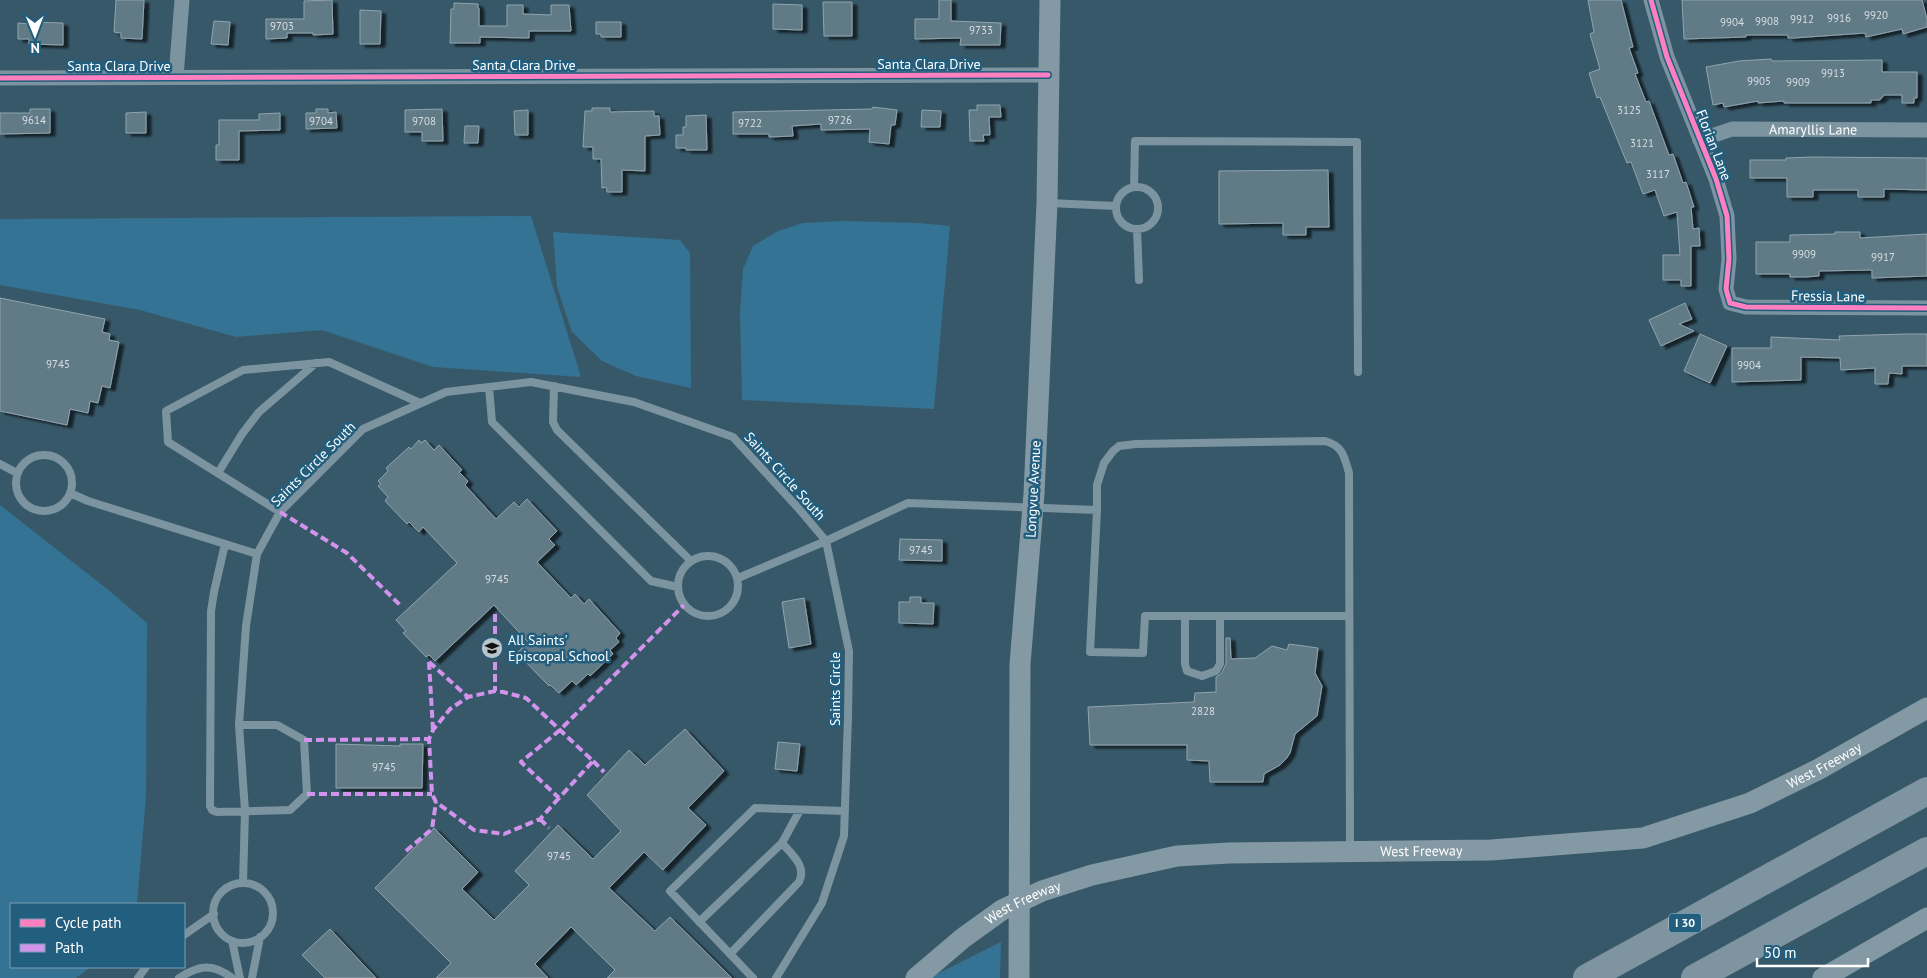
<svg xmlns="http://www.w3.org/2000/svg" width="1927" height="978" font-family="'PT Sans',sans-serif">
	<defs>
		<filter id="shadow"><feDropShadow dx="5" dy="3" stdDeviation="1" flood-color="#0009"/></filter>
	</defs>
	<rect width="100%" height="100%" fill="#375869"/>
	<path fill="#347393" d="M531,216L581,377L433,367L322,330L236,337L140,310L0,285V219Z
		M842,221L919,223L950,226L934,409L742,400L740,313L743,269L753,246L778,231L803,223Z
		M553,232L680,240L690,253L691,388L636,376L602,361L572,332L557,287Z
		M0,505L111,592L147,623L146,795L137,904H11V967H91L76,978H0Z
		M1001,942L1000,978H932L935,975Z"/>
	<path fill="#617a86" stroke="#90a4ae" filter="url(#shadow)" d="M116,0H144L142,39L121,38V33L114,32Z
		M332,0L333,34L313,35V33H287V38L266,39V19H304V1Z
		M939,0H951V21L1001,23L1000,45H960L961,38L915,39V19H939Z
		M1588,0H1621L1633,47L1629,48L1638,73L1635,74L1646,102L1649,101L1669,155L1673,154L1683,183L1686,182L1694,207H1691L1693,229L1699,228L1700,246H1691V286H1681V280H1663V255H1680L1677,212L1664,216L1655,190L1643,194L1631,162L1627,163L1600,97L1597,98L1589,73L1600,69L1590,34L1594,32Z
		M1682,0H1922L1927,19V27L1903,34L1902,29L1866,37L1865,33L1794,38H1788V35H1746V37L1684,39Z
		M823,2H852V36H824Z
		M454,3L478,4V8H479V26H507V5H523V14L551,15V5H569L571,31H529V38L480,37V43H450L451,9H454Z
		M773,4L802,5V30L773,29Z
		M360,10L381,11L380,44H360Z
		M214,21L230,22L228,45L211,44Z
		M29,22L63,23V45L29,44V39H18V23L29,24Z
		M596,22H621V37H601V34H596Z
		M1771,59L1772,61L1882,60V72H1917V98H1914V103H1902V95H1884L1880,100H1871V103H1784V101L1758,103V101L1724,107L1723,103L1713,105L1706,67L1739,61Z
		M977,105H1000L1001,117H989L990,135H983L984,141H970L969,110H977Z
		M873,107L897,110L895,125H891L889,144L869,142L870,129L821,130V124L792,126L793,136L769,137V134H733V112L872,109Z
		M592,108H610V112L654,111V116H659L660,135L645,136V171L622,170V192H607L606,187L602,188L601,159H593V147H583L585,111H592Z
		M30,109H50V133L0,134V113H30Z
		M316,109H328V113L336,112L337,128L306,129V113H316Z
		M442,109L443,141H422V132H405V110Z
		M528,110V135H515L514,111Z
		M922,110L941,111L940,127H921Z
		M146,112V133H126V113Z
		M280,113V130L239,131V160H216V145H219V120H259V114Z
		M706,115L707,150H686V148H676V135H683V127H686V116Z
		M465,126H479L478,143H464Z
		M1813,157L1927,158V190L1884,189V197H1858V190H1813V197H1787V178H1750V160H1786V158Z
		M1328,170L1329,227H1306V235H1283V223L1219,224V171Z
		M1835,232H1860V238L1927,234V276L1872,278V270L1819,271V276L1805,277H1790V274H1756V242H1790V235L1835,234Z
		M0,298L105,319L102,332L110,334L109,340L119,342L110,388L102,386L98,403L90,401L88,413L70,409L67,425L0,411Z
		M1685,303L1692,319L1679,324L1694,331L1661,346L1649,320Z
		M1700,334L1727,346L1710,383L1684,371Z
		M1904,334H1927V366H1902V374L1889,373L1888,384H1875V368L1841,370L1840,358L1801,357V380L1732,382V348H1771V337L1840,340L1839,336Z
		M419,440L421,443L425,440L434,450L439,445L462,470L459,472L468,481L465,485L496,519L514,502L519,507L527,499L557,531L549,539L555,545L537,562L571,598L575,594L584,604L589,599L620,633L616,638L619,642L610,650L613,654L590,676L588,674L576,685L572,681L559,693L550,685L549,686L517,653L528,642L494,605L435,661L429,655L426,657L403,633L406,631L396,620L457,563L423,527L419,532L409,522L407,524L385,501L388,497L378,486L381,484L378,481L388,471L386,468L409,447L411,449Z
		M900,539L942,540V561L899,560Z
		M910,597H921V603H934L933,624L899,623V602H910Z
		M804,598L811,644L789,648L782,602Z
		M1226,638H1230L1231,659L1255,658L1272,646L1287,650L1289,644L1318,648L1315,673L1322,686L1317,716L1295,734L1290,753L1286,759L1280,765L1264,774L1263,782H1210L1209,761L1187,760V745H1090L1088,707L1194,702L1195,693L1216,692V677L1221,674L1226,664Z
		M685,729L724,771L688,808L706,825L663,870L644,852L609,888L655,931L670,917L732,978H607L615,970L571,927L535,964L548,978H436L451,963L375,888L434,828L478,872L462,889L494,920L529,885L515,871L558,825L593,859L621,831L587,795L629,750L645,765Z
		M778,742L800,744L797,771L775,769Z
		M336,744L400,746V744H423L422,788H336Z
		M330,929L376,978H325L302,955Z"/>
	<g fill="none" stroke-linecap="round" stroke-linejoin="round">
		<path stroke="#7c94a0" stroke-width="8" d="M1116 208a21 21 0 1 1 42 0a21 21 0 1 1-42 0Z
			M1134,187L1135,141L1357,142L1358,372
			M1049,203L1116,206
			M1137,229L1139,280
			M554,386L553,422L557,430L691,561
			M489,387L492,422L651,581L678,587
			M16 483a28 28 0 1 1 56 0a28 28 0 1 1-56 0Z
			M0,464L17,473
			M218,473L242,434L259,412L316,363
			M70,493L88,501L257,554
			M280,512L168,442L166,411L243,370L329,362L420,403
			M225,544L214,592L211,611L210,806L212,810L217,812L290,810L307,794L304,740L277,725H239
			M678 586a30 30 0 1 1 60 0a30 30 0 1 1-60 0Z
			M738,578L826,541L908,503L1097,510
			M1185,616V664L1187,671L1202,676L1216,671L1220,664V616
			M1349,616H1145L1143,653L1090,652L1097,510V485L1104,463L1113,451L1119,446L1136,444L1325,441C1343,446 1344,456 1349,473L1350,850
			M243,883L245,811L239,725L246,626L257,554L280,512L363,429L446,392L531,382L634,402L733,437L799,509L826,541L849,651L848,717L844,836L822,903L776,978
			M213 913a30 30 0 1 1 60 0a30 30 0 1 1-60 0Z
			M699,922L782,843L800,810
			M184,935L214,914
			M232,941L240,978
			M730,954L799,882C807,866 792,855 782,843
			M138,978L146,967
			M179,978C199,965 213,963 232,978
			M252,978L260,937
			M753,978L670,891L755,808L845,811"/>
		<g stroke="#7c94a0" stroke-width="15">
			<path d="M1651,0L1667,57L1716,179L1727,216L1729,259L1726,289L1730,303L1746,307L1927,308"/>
			<path d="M176,77L182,0"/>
			<path d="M0,78L1048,75"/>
			<path id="s1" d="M1700,140L1732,129L1927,130"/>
		</g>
		<g stroke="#8399a4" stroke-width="21">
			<path id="s2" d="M916,978L963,938L1002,910L1042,891L1092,875L1177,856L1229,853L1491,850L1643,838L1750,803L1819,769L1927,708"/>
			<path d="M1019,978L1020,664L1034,494L1047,203L1050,0"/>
			<path d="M1823,978L1927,918"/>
		</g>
		<path stroke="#7e94a0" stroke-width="28" d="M1587,978L1927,791
			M1695,978L1927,851"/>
		<path stroke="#d193ec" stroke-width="4" stroke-dasharray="8 4" stroke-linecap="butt" d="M280,512L347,553L400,605
			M495,614V691
			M429,662L433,730
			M429,662L468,697
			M304,740L429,739
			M593,761L604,772
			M307,794H432
			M559,798L540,819L504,834L474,830L436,802L432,794L429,739L433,730L450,709L468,697L495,691L503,692L526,698L593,761L559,798L521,762L560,730L684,605
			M540,819L549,828
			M406,851L432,829L436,802"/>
		<g stroke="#225e7e" stroke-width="8">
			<path id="cycleway" d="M1651,0L1667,57L1716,179L1727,216L1729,259L1726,289L1730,303L1746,307L1927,308
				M0,78L1048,75"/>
		</g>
		<use href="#cycleway" stroke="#ff80c0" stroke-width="5"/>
	</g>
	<defs>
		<g id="school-disc" transform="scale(1.125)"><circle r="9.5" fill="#b9c5ca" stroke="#225e7e"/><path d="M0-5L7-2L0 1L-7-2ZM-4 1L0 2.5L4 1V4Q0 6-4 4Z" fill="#111"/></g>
	</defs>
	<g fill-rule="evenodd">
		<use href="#school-disc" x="492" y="648"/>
	</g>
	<g text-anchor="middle" stroke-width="5" stroke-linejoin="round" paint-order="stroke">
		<g font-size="11" fill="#d8dee1">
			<text x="1876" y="19">9920</text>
			<text x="1839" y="22">9916</text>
			<text x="1802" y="23">9912</text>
			<text x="1767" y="25">9908</text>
			<text x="1732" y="26">9904</text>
			<text x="282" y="30">9703</text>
			<text x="981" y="34">9733</text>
			<text x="1833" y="77">9913</text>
			<text x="1759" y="85">9905</text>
			<text x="1798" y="86">9909</text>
			<text x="1629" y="114">3125</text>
			<text x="34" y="124">9614</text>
			<text x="840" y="124">9726</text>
			<text x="321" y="125">9704</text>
			<text x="424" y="125">9708</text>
			<text x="750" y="127">9722</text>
			<text x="1642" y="147">3121</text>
			<text x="1658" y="178">3117</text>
			<text x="1804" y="258">9909</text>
			<text x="1883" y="261">9917</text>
			<text x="58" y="368">9745</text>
			<text x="1749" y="369">9904</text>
			<text x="921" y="554">9745</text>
			<text x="497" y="583">9745</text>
			<text x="1203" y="715">2828</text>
			<text x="384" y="771">9745</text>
			<text x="559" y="860">9745</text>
		</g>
		<rect fill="#225e7e" stroke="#bdcfd8" stroke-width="1" x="1669" y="913.5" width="32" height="19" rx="4"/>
		<g font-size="12" font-weight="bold" fill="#fff">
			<text x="1685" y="927">I 30</text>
		</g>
		<g font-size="14" fill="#fff" stroke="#225e7e">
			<text x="929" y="69">Santa Clara Drive</text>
			<text x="524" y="70">Santa Clara Drive</text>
			<text x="119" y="71">Santa Clara Drive</text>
			<text dy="5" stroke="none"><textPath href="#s1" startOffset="115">Amaryllis Lane</textPath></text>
			<text transform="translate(1714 145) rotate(69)" y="5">Florian Lane</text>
			<text transform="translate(1828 296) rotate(1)" y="5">Fressia Lane</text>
			<text transform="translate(313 464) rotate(-45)" y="5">Saints Circle South</text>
			<text transform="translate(785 476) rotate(48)" y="5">Saints Circle South</text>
			<text transform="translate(1033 489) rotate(-87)" y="5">Longvue Avenue</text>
			<text transform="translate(835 689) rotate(-90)" y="5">Saints Circle</text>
			<text dy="5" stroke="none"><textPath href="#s2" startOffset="956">West Freeway</textPath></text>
			<text dy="5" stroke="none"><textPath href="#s2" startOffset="538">West Freeway</textPath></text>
			<text dy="5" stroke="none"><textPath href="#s2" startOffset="132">West Freeway</textPath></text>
		</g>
		<g font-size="14" fill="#fff" stroke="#225e7e" text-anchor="start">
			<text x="508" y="645">All Saints'<tspan x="508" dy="16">Episcopal School</tspan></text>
		</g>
	</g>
	<rect x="10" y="903" width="175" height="65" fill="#225e7e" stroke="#7a9eb2"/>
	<rect x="20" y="919" width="25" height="8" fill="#ff80c0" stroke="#7a9eb2"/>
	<text x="55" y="928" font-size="15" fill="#ffffff">Cycle path</text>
	<rect x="20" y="944" width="25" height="8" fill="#d193ec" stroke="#7a9eb2"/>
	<text x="55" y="953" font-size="15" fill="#ffffff">Path</text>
	<g transform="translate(35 35) rotate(179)" stroke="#225e7e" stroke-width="4" paint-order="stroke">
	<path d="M0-4L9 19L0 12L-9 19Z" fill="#ffffff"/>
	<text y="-8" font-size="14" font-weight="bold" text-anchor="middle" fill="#ffffff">N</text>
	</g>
	<path d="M1757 958v8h111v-8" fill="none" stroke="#ffffff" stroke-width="2.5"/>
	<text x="1764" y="958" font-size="15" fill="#ffffff" stroke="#225e7e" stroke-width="4" paint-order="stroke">50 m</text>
</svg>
